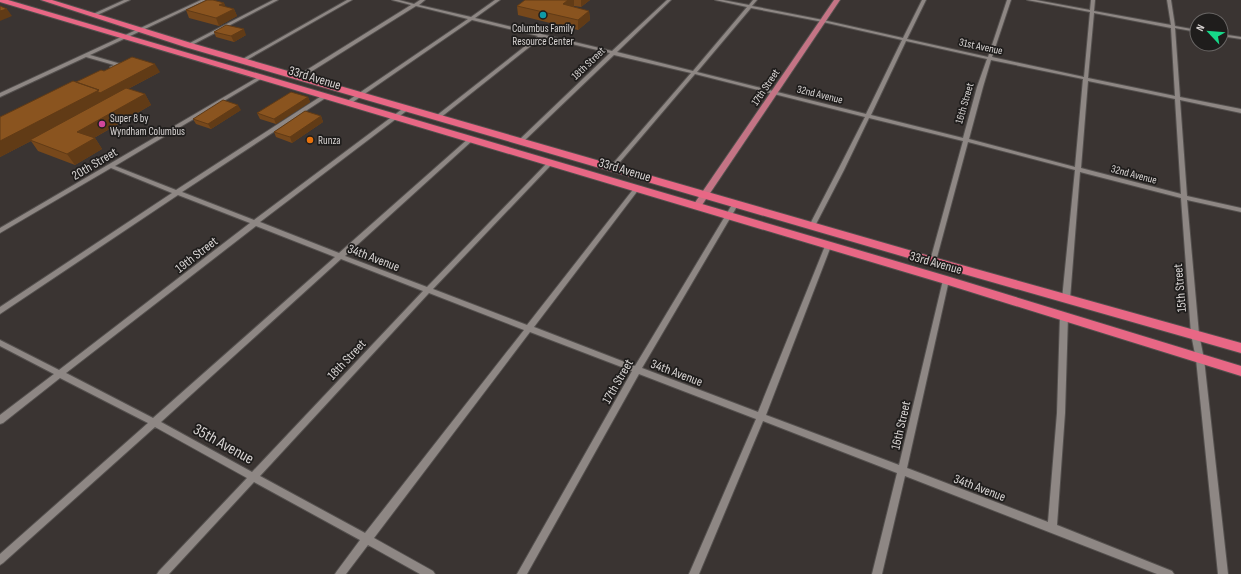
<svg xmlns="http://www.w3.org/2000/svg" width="1241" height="574" font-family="'Sofia Sans Condensed',sans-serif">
	<rect width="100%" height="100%" fill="#3a3432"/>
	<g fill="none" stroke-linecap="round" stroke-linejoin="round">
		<g stroke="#54504e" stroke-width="2">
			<path id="minor" d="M124,0H130L95,16L91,15Z
				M201,0H206L90,55L121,64V66L114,69H110V67L114,65L86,57L0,97V93Z
				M273,0H278L190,46L186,45Z
				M347,0H352L245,61L241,60Z
				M392,0H399L414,4L420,0H425L419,5L471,17L495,0H500L475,18L612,51L667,0H671L617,52L693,71L747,7L715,0H723L749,5L753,0H757L752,6L823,20L903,38L922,0H926L907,39L988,57L1007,0H1011L992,57L1084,77L1090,12L1027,0H1036L1090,10L1091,0H1095L1094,11L1171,25L1167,0H1171L1175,26L1197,30V32L1175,28L1180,97L1241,109V113L1180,100L1187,196L1241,208V212L1187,200L1199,334L1204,359L1228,574H1218L1196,359L1191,334L1181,198L1080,172L1070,299L1066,302L1062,299L1075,170L968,142L936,261L933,263L930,261L963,141L869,118L844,170L815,226L812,228L809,226L838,170L865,117L695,74L614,169H610V167L691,73L614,55L523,142H519V140L610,53L542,37L440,118H436V116L538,36L472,20L350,104H346V102L468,19L416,6L301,78H297V76L411,5ZM751,8L823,22L902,40L866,114L697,72ZM1094,13L1171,28L1175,96L1088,78ZM906,41L987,59L977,87L963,138L871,115ZM991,60L1083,79L1075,167L969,139L983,87ZM1088,81L1175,99L1181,194L1081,168Z
				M1221,34L1241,37V39L1221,36Z
				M260,76L264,77L115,166L176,190L323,95H327V97L182,192L254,220L405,107H409V109L260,222L339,253L469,138H473V140L345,256L427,287L548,162H552V164L433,289L527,325L635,187H639L640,188L639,189L534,327L635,366L733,203L736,201L738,202L739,203L642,368L758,412L825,246L826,244H830L831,246L766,415L899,465L943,280L944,278H948L949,280L907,468L1048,522L1057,413L1060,316L1061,314H1067L1068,316L1065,413L1057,525L1172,571L1174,574H1157L905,476L882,574H872L897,473L763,421L699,574H689L756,419L639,374L527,574H517L632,371L530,332L374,538L433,571L435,574H420L368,545L346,574H335L337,571L360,540L254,482L169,574H157L159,571L247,478L155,427L3,563L0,565V554L148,423L60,378L3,423L0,424V415L54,374L0,346V340L59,370L250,223L178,195L0,314V307L172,193L111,168L0,233V228ZM256,226L335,257L153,418L66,373ZM341,259L423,291L252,472L161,422ZM429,293L524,330L365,533L260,476Z"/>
		</g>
		<g stroke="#54504e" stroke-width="2">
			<path id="major" d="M834,0H840L700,208H694L693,206L694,204Z"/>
		</g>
		<g stroke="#54504e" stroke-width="2">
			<path id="highway" d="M0,0H8L950,277L1241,366V376L942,283L0,2Z
				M41,0H52L191,43L933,257L1241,343V353L929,264L185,47Z"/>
		</g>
		<use href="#minor" fill="#8e8784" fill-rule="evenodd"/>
		<use href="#major" fill="#c47485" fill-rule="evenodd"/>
		<use href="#highway" fill="#e86785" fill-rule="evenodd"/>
	</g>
	<path fill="#77481b" d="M525,0H590L581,7L574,6L573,7L589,11L590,20L578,30L518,15L517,6Z
		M224,3L225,7L234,9L237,16L219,26L189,18L186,10Z
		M214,32L246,35L234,42L216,37Z
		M160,72L128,89L145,94L151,105L94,138H95L102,149L75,165L38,151L31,141L0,157V117L76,82Z
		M308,97L310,102L276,124L260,119L257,113Z
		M241,110L211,129L196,124L193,119Z
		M321,116L323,122L292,143L276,137L274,132Z"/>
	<path fill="#613b16" d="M568,0H574V6L563,14V4Z
		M581,0H590L581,7Z
		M224,3L227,10L219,5Z
		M7,9L12,16L0,21V11Z
		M234,9L237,16L219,26L216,18Z
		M589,11L590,20L578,30V20Z
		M244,29L246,35L234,42L231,36Z
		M155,64L160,72L105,101L100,93Z
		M99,90L105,101L30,140L31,141L0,157V141Z
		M145,94L151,105L85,143L77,132Z
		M308,97L310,102L276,124L274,119Z
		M238,105L241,110L211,129L208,124Z
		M321,116L323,122L292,143L290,137Z
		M95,138L102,149L75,165L67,154Z"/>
	<path fill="#8a541f" stroke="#613b16" d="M207,0H213L224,3L219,5L234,9L216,18L186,10Z
		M525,0H568L563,4L589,11L578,20L517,6Z
		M0,6L7,9L0,11Z
		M226,25L244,29L231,36L214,32Z
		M132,57L155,64L100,93L97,91L99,90L76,82L101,70L104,71Z
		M73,81L99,90L0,141V117Z
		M126,88L145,94L77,132L95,138L67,154L30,140Z
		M291,92L308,97L274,119L257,113Z
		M223,100L238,105L208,124L193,119Z
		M305,111L321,116L290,137L274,132Z"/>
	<circle fill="#0f9aa8" stroke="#1f1d1c" stroke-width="1.5" cx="543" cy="15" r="4"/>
	<circle fill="#d1479c" stroke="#1f1d1c" stroke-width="1.5" cx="102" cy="124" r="4"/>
	<circle fill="#e8710a" stroke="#1f1d1c" stroke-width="1.5" cx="310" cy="140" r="4"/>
	<g text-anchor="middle" stroke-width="3.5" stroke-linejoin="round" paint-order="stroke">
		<g font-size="11" fill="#d8d4d3" stroke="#1f1d1c" text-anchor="start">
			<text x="543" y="32" text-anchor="middle">Columbus Family<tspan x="543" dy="13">Resource Center</tspan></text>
			<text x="110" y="122">Super 8 by<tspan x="110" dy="13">Wyndham Columbus</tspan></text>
			<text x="318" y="144">Runza</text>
		</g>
		<g font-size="11" fill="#d8d4d3" stroke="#1f1d1c">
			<text transform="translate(981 46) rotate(12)" y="4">31st Avenue</text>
			<text transform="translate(588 63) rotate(-44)" y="4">18th Street</text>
			<text transform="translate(765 87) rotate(-56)" y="4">17th Street</text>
			<text transform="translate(820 94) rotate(14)" y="4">32nd Avenue</text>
			<text transform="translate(964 103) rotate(-74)" y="4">16th Street</text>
			<text transform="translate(1134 174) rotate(15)" y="4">32nd Avenue</text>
		</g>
		<g font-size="13" fill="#d8d4d3" stroke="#1f1d1c">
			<text transform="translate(315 77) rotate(17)" y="5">33rd Avenue</text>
			<text transform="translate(94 163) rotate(-31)" y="5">20th Street</text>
			<text transform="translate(625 169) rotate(17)" y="5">33rd Avenue</text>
			<text transform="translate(196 254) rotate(-38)" y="5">19th Street</text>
			<text transform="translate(374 257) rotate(21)" y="5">34th Avenue</text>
			<text transform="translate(936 262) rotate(16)" y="5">33rd Avenue</text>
			<text transform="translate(1179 288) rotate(-95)" y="5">15th Street</text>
			<text transform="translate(346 359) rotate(-47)" y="5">18th Street</text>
			<text transform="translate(677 372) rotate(21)" y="5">34th Avenue</text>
			<text transform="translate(617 381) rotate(-60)" y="5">17th Street</text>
			<text transform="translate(900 425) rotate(-77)" y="5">16th Street</text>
			<text transform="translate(980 487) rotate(21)" y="5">34th Avenue</text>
		</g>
		<g font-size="16" fill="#d8d4d3" stroke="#1f1d1c">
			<text transform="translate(224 443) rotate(29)" y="6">35th Avenue</text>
		</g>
	</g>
	<g transform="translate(1209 32) rotate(296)"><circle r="19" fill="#1f1d1c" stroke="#696665"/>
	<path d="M0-3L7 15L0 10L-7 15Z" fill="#16d989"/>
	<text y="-6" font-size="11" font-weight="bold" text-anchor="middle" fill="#d8d4d3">N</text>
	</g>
</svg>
